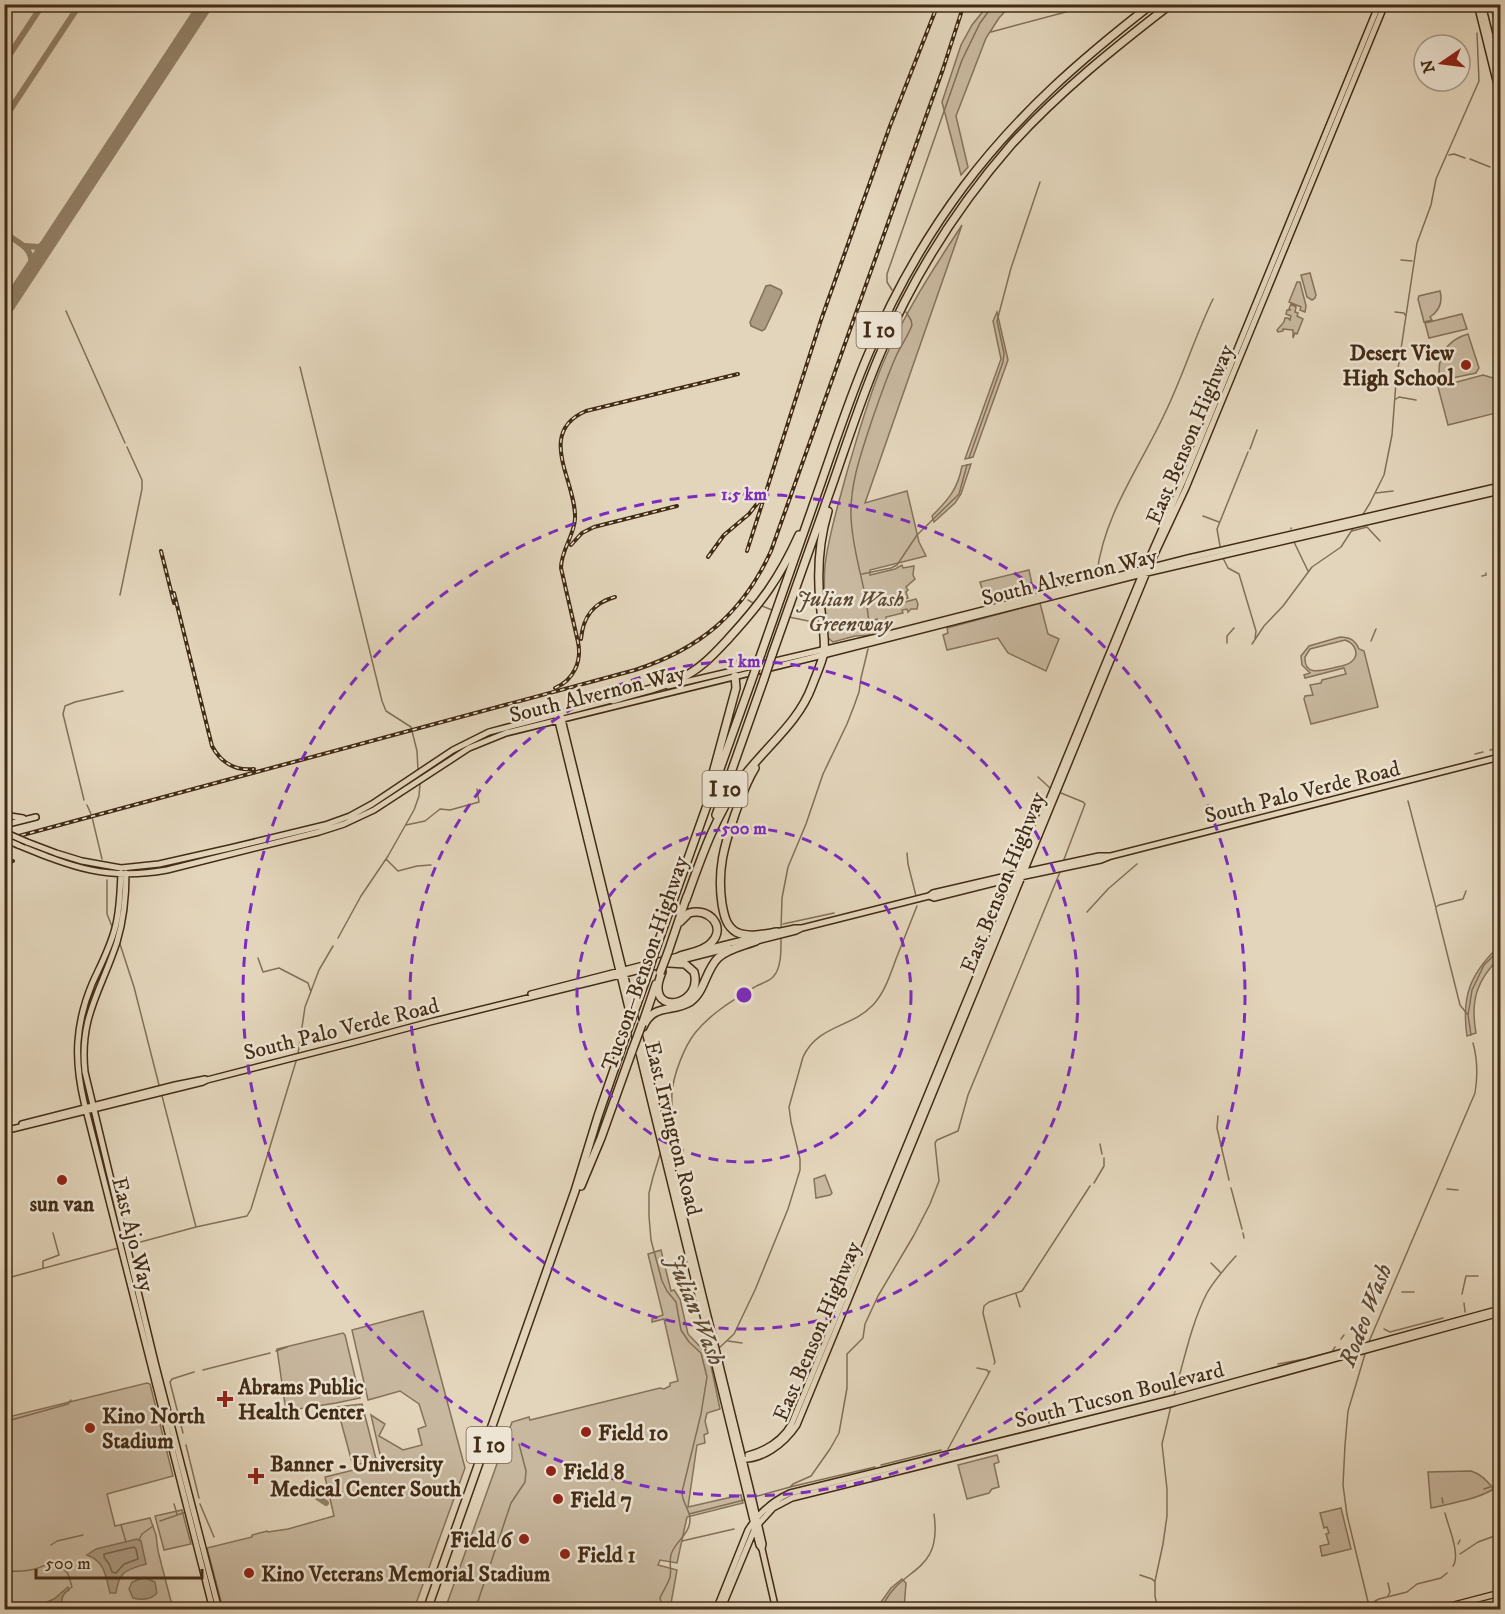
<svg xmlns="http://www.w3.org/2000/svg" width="1505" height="1614" font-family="'IM FELL DW Pica',serif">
	<rect width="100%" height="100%" fill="#e3d5bb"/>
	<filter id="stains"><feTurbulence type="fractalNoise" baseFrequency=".00333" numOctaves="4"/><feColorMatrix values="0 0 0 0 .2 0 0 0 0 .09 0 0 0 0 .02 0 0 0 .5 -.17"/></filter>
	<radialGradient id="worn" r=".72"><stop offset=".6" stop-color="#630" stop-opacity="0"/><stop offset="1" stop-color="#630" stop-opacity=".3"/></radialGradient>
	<path fill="#c8b89f" stroke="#85725a" stroke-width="1.5" fill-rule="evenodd" d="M988,5H1011L999,18L986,38L956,116L968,167L961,175L942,102L961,45L972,25Z
		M962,225L865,503L907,491L919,542L926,556L870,570V575L895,569L902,565L903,568L914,566L913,575L915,579L906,587L908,590L906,592L908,598L905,599V602L916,599L918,604L917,609H911L908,612L907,609L902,610L903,613L886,617L887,622L878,624L877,619L874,620L875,635L855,636L833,642L827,637C825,614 823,588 825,565C829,533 839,502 847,472C858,435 868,398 883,363C904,314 933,269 962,225Z
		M1310,273L1316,295L1315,298L1312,300L1307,297L1301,275Z
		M1297,282H1300L1306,306L1305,312L1300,310L1301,307L1289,302Z
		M1440,291C1443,302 1439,311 1430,317L1432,320L1424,322L1418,299L1419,296Z
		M1291,304L1296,307L1295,312L1298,313L1297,316L1303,319L1297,334L1295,333L1293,338V330L1283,329V331L1278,332L1277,330L1284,322L1285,318H1288L1290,320L1291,316L1286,314L1287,310H1291L1289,309Z
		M997,312L1008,360L973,457L965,459L1001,359L993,321Z
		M1462,314L1467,329L1429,338L1425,323Z
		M1468,334L1479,368L1476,373L1452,378V382L1445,383L1444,379L1440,380C1436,358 1446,340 1468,334Z
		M1483,375L1493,378L1500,382V412L1448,425L1438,387Z
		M971,464L961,494L955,503L934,522L932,516C948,500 958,489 962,466Z
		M1029,570L1034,593L987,605L980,582Z
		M1040,603L1048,634L1059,639L1046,671L1008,653L998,638L947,650L943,635L948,633L947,628Z
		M1340,637C1350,637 1355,640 1359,649L1364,651L1378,707L1311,724L1304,699L1305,696L1313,695L1310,685L1321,683L1322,680L1346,674L1344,668L1305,678L1304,675L1310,673L1302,665L1301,656L1309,646ZM1345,640C1354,643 1361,654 1351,662C1347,666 1339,666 1333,668C1320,671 1304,676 1305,657L1310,649Z
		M1500,945V957C1477,980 1470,1000 1476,1033L1467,1036C1461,995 1471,973 1500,945Z
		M825,1175L832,1193L830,1195L816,1198L814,1179Z
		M661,1250L671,1291L674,1290L680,1299L688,1334L709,1356L720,1409L707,1413L705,1421L708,1433L704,1435L705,1443L697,1445L688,1507L741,1495L743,1503L687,1517L677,1563L660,1560L658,1565L677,1570L670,1609H445L512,1422L529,1417L530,1420L660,1388L664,1389L670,1386V1383L678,1381L664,1319L652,1322V1319L663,1315L648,1254Z
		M423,1311L465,1468L414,1609H223L207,1548L252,1537V1535L267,1531L268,1532L288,1529L334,1516L325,1477L382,1463L371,1415L385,1424L379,1436L403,1450L422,1445L418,1429L426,1426L419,1404L400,1391L368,1400L352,1330Z
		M343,1333L345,1335L360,1398L336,1403L286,1411L277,1349Z
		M147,1383L150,1384L173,1476L107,1494L115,1526L150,1518L156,1535L158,1551L173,1609H5L4,1418Z
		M362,1404L376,1459L353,1466L337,1407Z
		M997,1455L999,1462L994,1464L999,1487L992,1489L989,1493L967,1499L958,1465Z
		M1471,1471C1481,1474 1486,1480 1493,1488L1492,1490C1474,1500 1452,1503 1431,1508L1428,1472Z
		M1341,1508L1351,1549L1322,1556L1320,1546L1329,1544L1326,1534L1329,1533L1327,1527L1324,1528L1320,1513Z
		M182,1510L191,1544L164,1550L155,1516Z
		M902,1579L906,1583L904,1609H876L891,1588Z"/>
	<path fill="#ac9c83" stroke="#826f57" stroke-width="1.5" d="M770,285L781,290L782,293L765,329L762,331L751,326L750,322L766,286Z
		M137,1539L141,1541L146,1564C127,1570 119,1570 116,1593H110C106,1577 105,1561 87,1555L96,1549Z
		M146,1578L155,1582L157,1593C151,1600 141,1600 133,1598L129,1589L132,1582L140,1579Z
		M68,1587L69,1590C61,1594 60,1603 65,1609H20L35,1607L54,1599Z"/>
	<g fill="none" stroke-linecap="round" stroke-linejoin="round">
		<path stroke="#77644c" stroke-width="1.5" d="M134,1547L136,1549L138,1559L124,1564L116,1573L112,1572L109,1564L104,1557V1554Z"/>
		<path stroke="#826f57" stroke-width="1.5" d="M1490,4L1500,45
			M991,32L1096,4
			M1449,155L1454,154L1465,158
			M1470,159L1490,167
			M1401,260L1412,261
			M892,290L887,282V274L962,60L980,23L994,4
			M66,311L125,443
			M1395,312L1404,313L1405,315
			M1419,344L1426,343
			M1390,352L1398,353L1400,356
			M300,367L382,701L386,711L411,727L417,751L418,770
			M1396,386L1412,382
			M1396,399L1399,397L1416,400
			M1250,449L1257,430
			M969,458L1003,362L1004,353L997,321L1011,268L1040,182
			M1376,493L1393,491
			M1203,516L1219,522
			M1362,516L1370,503L1384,475L1392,435L1396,382L1417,243L1431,205L1436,179L1479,81L1477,33
			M1291,528V529
			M1352,531L1367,527L1380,541
			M1294,542L1308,571
			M1220,546L1217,529L1248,452
			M1223,558L1228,568L1239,574L1256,631L1255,639
			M1097,573C1104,514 1141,465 1165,413C1183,376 1195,336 1213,299
			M862,574L891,568L897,565L917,535L959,494L967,465
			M1482,576L1486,575V573
			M1078,582L1092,578
			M120,595L142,489V480L127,447
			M748,600L755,604
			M762,606L772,610
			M789,617L818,623
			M827,623L868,627
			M869,634C870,594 852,557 851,516C850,483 861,454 871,423C879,400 887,376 897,354C902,344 908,336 912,325L911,320L906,312
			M1371,641L1376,629
			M1227,643V636L1234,628
			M1252,644L1264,626L1283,606L1312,567L1341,547L1354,527
			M1490,750L1500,748
			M1475,754L1483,752
			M1038,777L1050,788
			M1061,793L1083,802L1085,804L1063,862
			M84,800L63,714L65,706L75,702L123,691
			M1408,801L1436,908
			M87,805L91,814
			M92,817L102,859
			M406,825L425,821L440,809L450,810L479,802L477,789
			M907,853L908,864L916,896
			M386,859L398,871L417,866L431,865
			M107,880V914L113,929
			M1466,891L1463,899L1439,905L1436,907V909L1460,1005L1468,1015
			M1087,912L1108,889L1137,864
			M783,924L834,913
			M781,929L782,898L788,867L806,824L823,774L847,724L854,706L859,692L861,678L868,649
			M338,938L361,896L388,856L414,810L419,796L420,784
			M119,941L134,987L159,1085
			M258,958L263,972L279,968L308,983L311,992
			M1471,1035L1468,1015L1472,990L1484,965L1500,949
			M298,1054L305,1007L319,970L333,946
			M1218,1116L1217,1128L1229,1180
			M667,1138C675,1125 671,1109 672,1093C673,1076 684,1047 695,1033C710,1014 732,1001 753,988C759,984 768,982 773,977C782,968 781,948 781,936
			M1100,1144L1102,1154
			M661,1151L653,1177L649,1193V1216L651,1240L662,1281L667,1291L676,1302L681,1330L689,1342L701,1353L707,1377L701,1414L682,1492C682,1503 690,1510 690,1519C690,1534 677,1540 672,1552C668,1560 672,1569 670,1577C668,1584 663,1591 660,1598L663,1610
			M1094,1183L1104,1166V1158
			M1231,1188L1242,1229
			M1447,1189L1458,1190
			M196,1227L247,1216L251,1209L297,1058
			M1243,1233L1244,1238
			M1211,1263L1221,1273
			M43,1268V1261L59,1255L53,1233
			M4,1279L196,1227L162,1096
			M1402,1292H1414
			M1016,1294L1020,1307
			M1462,1294L1466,1276H1478
			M1464,1303L1465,1312
			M1384,1329L1390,1332L1443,1318
			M1341,1339L1344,1335
			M728,1341L742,1343
			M1368,1344L1475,1093C1478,1075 1478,1061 1473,1043
			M719,1348L734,1334L755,1290L788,1209L800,1170V1159L791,1122L789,1107L803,1057C818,1025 851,1028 873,1005C885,992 890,975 896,959C903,941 910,924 917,906
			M276,1351L287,1347
			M1365,1354L1348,1411L1345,1445L1343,1485L1347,1515L1370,1610
			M1308,1358L1332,1352L1335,1347
			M994,1364L995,1362L983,1313L984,1306L989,1302L1022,1291L1090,1186
			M1278,1364L1304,1359
			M977,1368L987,1370L989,1373
			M203,1370L270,1353
			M1174,1395C1184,1361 1191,1324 1207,1293C1215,1279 1226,1267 1236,1256
			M1046,1410L1049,1423
			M4,1422L68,1404L71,1400
			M183,1433L170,1382L172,1379L194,1372
			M186,1445L199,1498
			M948,1449L990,1371
			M881,1465L941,1450
			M1497,1484L1500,1481
			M790,1487L793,1484L811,1476L830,1449L839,1433L847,1388V1354L863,1338L865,1324L878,1296L914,1235L930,1204L939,1181L935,1143L937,1140L958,1131L968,1095L1060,872
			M1484,1489L1490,1487
			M754,1497L794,1486L875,1467
			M1442,1498L1443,1503
			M174,1504L177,1514
			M200,1504L214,1537
			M1445,1513C1448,1526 1461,1555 1453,1566
			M689,1514L744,1500
			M160,1521L186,1512
			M121,1525L126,1542
			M139,1540L142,1534L153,1526
			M682,1541L734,1529
			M1458,1544L1460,1540
			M51,1545L57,1541L83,1535
			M1460,1554L1478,1542L1500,1534
			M4,1569C12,1573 27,1571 35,1569C46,1566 47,1562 59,1563L68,1574L72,1587L69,1589
			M1140,1575L1152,1579L1155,1582
			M1388,1583L1390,1592L1388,1596
			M1370,1607L1375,1601L1379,1599L1407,1592L1417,1584L1441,1578L1447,1573
			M475,1610L511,1503L525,1482L526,1471L519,1444
			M881,1610C898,1565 943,1577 934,1514
			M1158,1610L1155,1596V1581L1163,1544L1167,1516V1489L1162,1444L1171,1406"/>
		<path stroke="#928068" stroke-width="6" d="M4,63L43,4
			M4,119L80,4
			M4,233C21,244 38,250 29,274
			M25,246L39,247L52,238
			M317,1497L326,1503"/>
		<path stroke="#928068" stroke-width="15" d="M4,311L206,4"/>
		<g stroke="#422c16" stroke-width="8">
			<path id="major" d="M1477,4L1500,97
				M1482,4L1500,76
				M668,686L873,638L1188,558L1500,486
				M561,715L752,1496L763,1544L762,1549
				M557,717L759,1545L762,1549L776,1610
				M4,815L23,818
				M4,825L36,817
				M27,842L56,853L82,861L121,868L159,864L230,848L325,825L350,816L372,804L453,750L489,732L615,699
				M18,845C72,867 107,881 167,870L319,832L344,824L374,810L469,748L506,733L823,655L1138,575L1500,491
				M121,873C120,892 120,910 115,928C110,948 100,966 92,984C75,1025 74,1060 84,1102L213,1610
				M126,873C126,897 124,919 117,942C101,991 79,1017 85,1072L155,1362L219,1610
				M929,896L934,898L1002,881L1101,860L1111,856L1500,757
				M776,932L795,928H802L929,896L933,893L1015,874L1099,856H1111
				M753,942L796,931L802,928
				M703,950L755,937
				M674,962L729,948
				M531,994L682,955
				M22,1124L175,1085L205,1079
				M4,1131L203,1082L207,1080L355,1042L430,1022L665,964
				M748,1455C767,1450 782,1441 792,1423L1142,574L1183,481L1379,4
				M738,1459C762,1462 785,1443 797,1425L1150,565L1186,488L1385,4
				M716,1610L748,1530C758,1514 772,1501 790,1493L1175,1398L1500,1309
				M721,1610L755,1528L773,1508L792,1498L1174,1403L1500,1313
				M1435,1610L1500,1593"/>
		</g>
		<g stroke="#422c16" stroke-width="10">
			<path id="highway" d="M761,654C781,597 801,540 821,483C836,440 850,397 868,355C893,295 925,238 964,186C1019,113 1080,60 1152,4
				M772,655C793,596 814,538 834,480C849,437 863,393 881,352C913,277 957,207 1011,145C1059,92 1114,48 1171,4
				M613,700C634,693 660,688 679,679C700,670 714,654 729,638C761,603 779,579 799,535
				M755,768C746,782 741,798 735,814C724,846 717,870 722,904C724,915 726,926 736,932C748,938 764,934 777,932
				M710,784L736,688L735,676
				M716,815L764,679
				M686,900C701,858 715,817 741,780C764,748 798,724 812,686C816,675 822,663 824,652C826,639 821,615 820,602C817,571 819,541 828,511
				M668,952L687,896
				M654,954L751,682
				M680,956C689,953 704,951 711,943C727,927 709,907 689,913L680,922
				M662,972C660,977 658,982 658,987C657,1015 703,1003 694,972L685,964L669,963
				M637,1004L647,976
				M643,1022L656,984
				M643,1027C653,1003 672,1013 690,1002C705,992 705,971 718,958C727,949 743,946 756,941
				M581,1186L601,1138L632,1051
				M427,1610L575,1191L598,1116L627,1032"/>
		</g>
		<use href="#major" stroke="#e3d5bb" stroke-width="5"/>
		<use href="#highway" stroke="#e3d5bb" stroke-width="7"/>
		<g stroke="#422c16" stroke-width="4">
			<path id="rail" d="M571,545L582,533L594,527L677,506
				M161,551L174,603
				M747,551L821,320L890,126L938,4
				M708,557L724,535L749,514L760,500
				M174,593L212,746C221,763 236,771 254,769
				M581,639C583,617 593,603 615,597
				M555,688C574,680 582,661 578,642L561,568C561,550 574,536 575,519C577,482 535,433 586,411L738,374
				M4,840L635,670C700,649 743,613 771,551L943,69L964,4
				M4,863L13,861"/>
		</g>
		<use href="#rail" stroke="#ede4d3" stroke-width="1.5" stroke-dasharray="4.5" stroke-linecap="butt"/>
		<g stroke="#422c16" stroke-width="8" stroke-linecap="butt">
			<path id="major-bridge" d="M4,832L27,842
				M4,839L18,845"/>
		</g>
		<g stroke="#422c16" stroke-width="10" stroke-linecap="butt">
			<path id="highway-bridge" d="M764,679L772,655
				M751,682L761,654
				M660,973L668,952
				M647,976L654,954
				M627,1032L637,1004
				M632,1051L642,1024"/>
		</g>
		<use href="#major-bridge" stroke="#e3d5bb" stroke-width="5"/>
		<use href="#highway-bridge" stroke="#e3d5bb" stroke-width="7"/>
	</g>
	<g fill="none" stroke="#7b2cbf" stroke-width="3" stroke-dasharray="10 8">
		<circle cx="744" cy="995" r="167"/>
		<circle cx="744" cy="995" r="334"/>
		<circle cx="744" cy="995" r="501"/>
	</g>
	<g fill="#8f2418" stroke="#ede4d3" stroke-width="2">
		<circle cx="1466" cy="365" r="6"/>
		<circle cx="62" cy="1180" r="6"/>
		<path d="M222 1390h6v6h6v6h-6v6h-6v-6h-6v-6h6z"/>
		<circle cx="90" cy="1428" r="6"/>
		<circle cx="586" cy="1432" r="6"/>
		<circle cx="551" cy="1471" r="6"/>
		<path d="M253 1467h6v6h6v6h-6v6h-6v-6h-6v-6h6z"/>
		<circle cx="558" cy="1499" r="6"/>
		<circle cx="524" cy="1539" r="6"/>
		<circle cx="565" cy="1554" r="6"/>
		<circle cx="249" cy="1573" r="6"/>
	</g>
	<g text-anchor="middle" stroke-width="5" stroke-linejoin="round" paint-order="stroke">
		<g fill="#ede4d3" stroke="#75634f" stroke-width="1.5">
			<rect x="856.5" y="312" width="45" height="36" rx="4.5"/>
			<rect x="702.5" y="771" width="45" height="36" rx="4.5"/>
			<rect x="466.5" y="1427" width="45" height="36" rx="4.5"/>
		</g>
		<g font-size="21" font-weight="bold" fill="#422c16">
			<text x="879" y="337">I 10</text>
			<text x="725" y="796">I 10</text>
			<text x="489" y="1452">I 10</text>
		</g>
		<g font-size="22" font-weight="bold" fill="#422c16" stroke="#ede4d3" text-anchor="start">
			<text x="1454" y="360" text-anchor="end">Desert View<tspan x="1454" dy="25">High School</tspan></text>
			<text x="62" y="1211" text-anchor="middle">sun van</text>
			<text x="238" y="1394">Abrams Public<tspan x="238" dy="25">Health Center</tspan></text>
			<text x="102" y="1423">Kino North<tspan x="102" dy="25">Stadium</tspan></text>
			<text x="598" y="1440">Field 10</text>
			<text x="270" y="1471">Banner - University<tspan x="270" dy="25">Medical Center South</tspan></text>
			<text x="563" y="1479">Field 8</text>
			<text x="570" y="1507">Field 7</text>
			<text x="512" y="1547" text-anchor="end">Field 6</text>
			<text x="577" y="1562">Field 1</text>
			<text x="261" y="1581">Kino Veterans Memorial Stadium</text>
		</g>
		<g font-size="22" fill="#422c16" stroke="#ede4d3">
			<text transform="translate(1189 434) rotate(-67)" y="8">East Benson Highway</text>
			<text transform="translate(1069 576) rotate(-14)" y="8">South Alvernon Way</text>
			<text transform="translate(597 693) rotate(-14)" y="8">South Alvernon Way</text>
			<text transform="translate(1302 791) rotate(-14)" y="8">South Palo Verde Road</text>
			<text transform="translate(1002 882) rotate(-68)" y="8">East Benson Highway</text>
			<text transform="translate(644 963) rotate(-71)" y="8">Tucson–Benson Highway</text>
			<text transform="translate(341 1028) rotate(-14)" y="8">South Palo Verde Road</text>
			<text transform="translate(674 1128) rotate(76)" y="8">East Irvington Road</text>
			<text transform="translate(134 1234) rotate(76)" y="8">East Ajo Way</text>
			<text transform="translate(816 1331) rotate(-67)" y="8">East Benson Highway</text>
			<text transform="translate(1119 1394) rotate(-14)" y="8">South Tucson Boulevard</text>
		</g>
		<g font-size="22" font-style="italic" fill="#5d4831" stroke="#ede4d3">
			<text x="850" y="606">Julian Wash<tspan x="850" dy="25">Greenway</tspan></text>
		</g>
		<g font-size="24" font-style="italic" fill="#5c4831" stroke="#ede4d3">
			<text transform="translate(696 1309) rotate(68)" y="8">Julian Wash</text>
			<text transform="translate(1365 1315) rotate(-69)" y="8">Rodeo Wash</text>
		</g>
	</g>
	<circle cx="744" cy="995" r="9" fill="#7b2cbf" stroke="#ede4d3" stroke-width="3"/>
	<g font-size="18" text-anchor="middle" font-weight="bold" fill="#7b2cbf" stroke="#ede4d3" stroke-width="5" stroke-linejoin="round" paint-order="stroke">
		<text x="744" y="500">1.5 km</text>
		<text x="744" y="667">1 km</text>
		<text x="744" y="834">500 m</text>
	</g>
	<rect width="1505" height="1614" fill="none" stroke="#e3d5bb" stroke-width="24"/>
	<rect x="6" y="6" width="1493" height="1602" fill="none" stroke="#422c16" stroke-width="3"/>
	<rect x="12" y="12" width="1481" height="1590" fill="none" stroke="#422c16" stroke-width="1.5"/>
	<g transform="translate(1442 63) rotate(256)"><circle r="28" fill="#ede4d3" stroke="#a99a87" stroke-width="1.5"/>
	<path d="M0-4.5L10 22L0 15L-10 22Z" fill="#8f2418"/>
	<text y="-9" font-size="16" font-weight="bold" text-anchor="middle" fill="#422c16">N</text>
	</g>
	<path d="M36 1569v9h166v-9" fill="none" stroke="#422c16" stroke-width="3"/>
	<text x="45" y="1569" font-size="18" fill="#422c16" stroke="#ede4d3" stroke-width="4.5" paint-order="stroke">500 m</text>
	<rect width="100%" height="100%" filter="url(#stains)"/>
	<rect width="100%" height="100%" fill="url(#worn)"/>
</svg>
